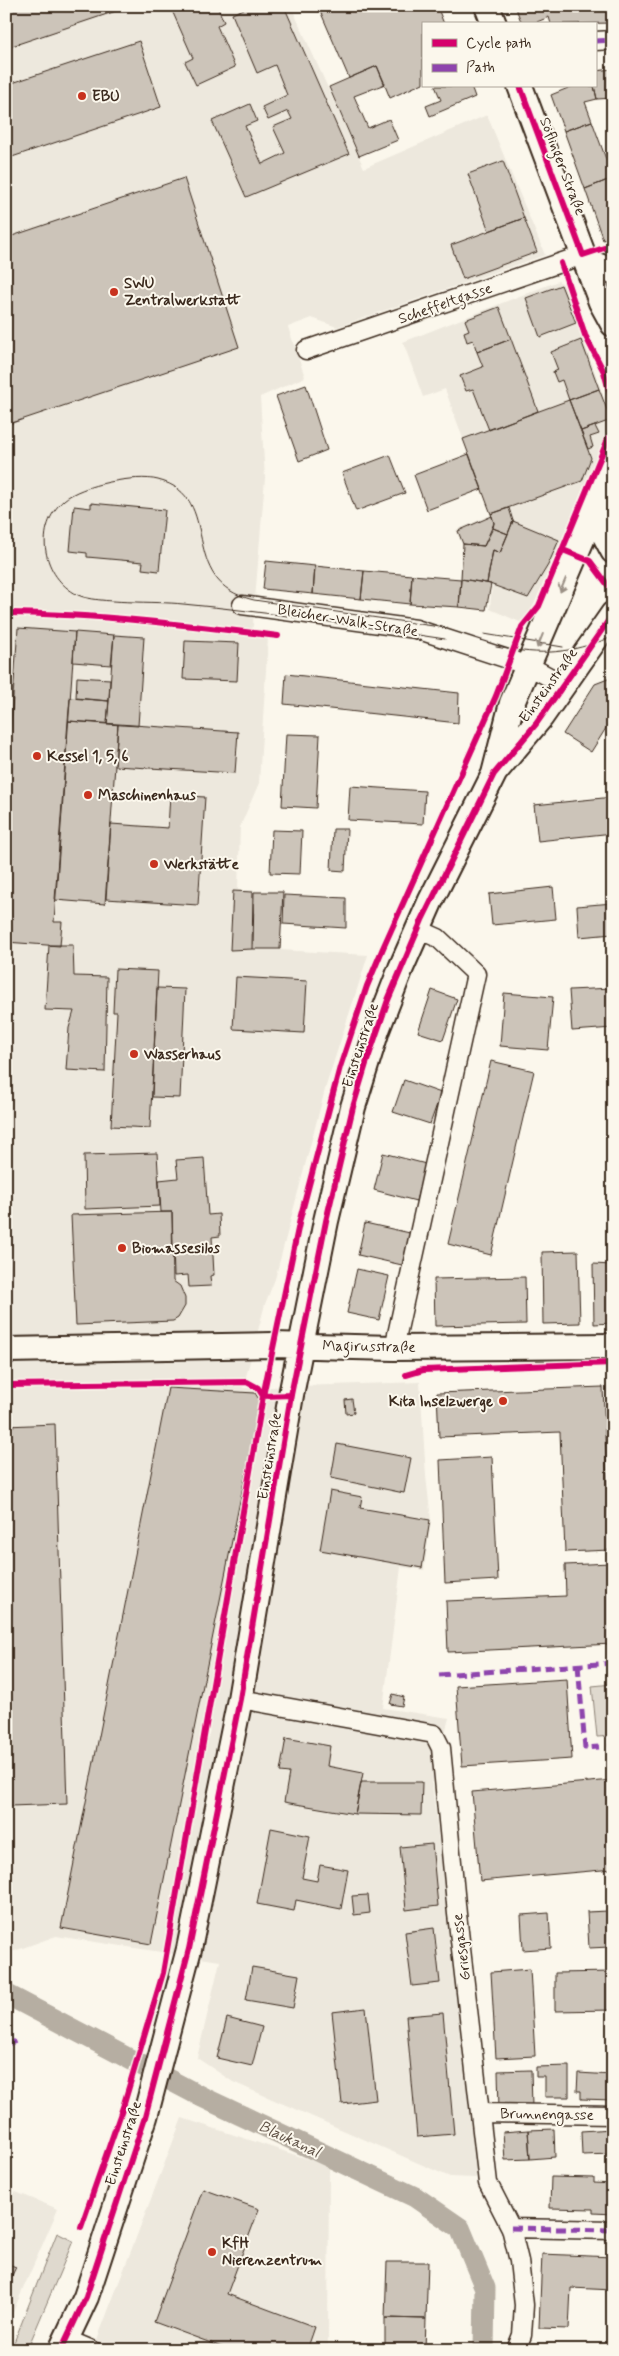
<svg xmlns="http://www.w3.org/2000/svg" width="619" height="2356" font-family="Mynerve,sans-serif">
	<rect width="100%" height="100%" fill="#fbf7ec"/>
	<filter id="ink" filterUnits="userSpaceOnUse"><feTurbulence type="fractalNoise" baseFrequency=".02" numOctaves="2"/><feDisplacementMap in="SourceGraphic" scale="10" xChannelSelector="R" yChannelSelector="G"/><feConvolveMatrix kernelMatrix="1 2 1 2 8 2 1 2 1" color-interpolation-filters="sRGB"/></filter>
	<g filter="url(#ink)">
		<path fill="#ede8dd" d="M6,6H291L364,168L487,115L545,255L337,327L312,318L288,327L305,377L260,397L265,478L252,636L268,638L259,783L240,827L238,890L283,891L281,950L368,955L326,1086L275,1279L265,1304L243,1388L420,1382L426,1476L431,1520L424,1570L401,1567L383,1708L449,1718L432,1782L478,2172L475,2178L450,2177L233,2082L197,2058L220,1961L56,1936L6,1954Z
			M558,281L564,284L612,421L532,609L520,622L490,609L492,583L460,578L462,544L456,530L491,515L445,389L423,397L403,342Z
			M182,2118L329,2166L328,2350H93Z
			M6,2188L58,2209L6,2328Z"/>
		<path fill="#dfd9ce" stroke="#8d8276" d="M613,1684V1736L597,1737L592,1686Z
			M57,2233L73,2241L27,2350H11Z"/>
		<g fill="none" stroke-linecap="round" stroke-linejoin="round">
			<path stroke="#b6aea2" stroke-width="21" d="M6,1994L202,2097L415,2197L460,2228L485,2288L484,2350"/>
		</g>
		<path fill="#ccc4b9" stroke="#3b2a1e" d="M6,6H131L6,48Z
			M170,6H217L224,22L217,26L235,67L196,85L185,62L193,58Z
			M243,6H284L349,154L246,197L212,121L250,104L257,121L245,126L262,164L285,153L273,127L292,119L288,111L268,120L262,107L287,95L275,65L257,73L232,14L244,9Z
			M318,6H437L444,24H423V83L390,98L377,66L349,78Z
			M515,6H613V23L551,24L549,17L532,24H522Z
			M139,41L161,107L6,159V85Z
			M377,66L385,84L354,96L368,128L389,119L398,140L359,156L329,87Z
			M613,69V98L597,99L594,86L595,71Z
			M435,86H471L475,97L430,116L426,106L441,100Z
			M573,86H594L597,99L585,102L592,121L564,131L551,95Z
			M592,121L613,178L585,189L564,131Z
			M503,161L524,218L489,231L468,174Z
			M184,178L239,347L6,425V238Z
			M613,178V236L603,240L585,189Z
			M524,218L537,252L463,279L451,245Z
			M561,285L576,323L540,337L526,298Z
			M499,307L511,339L477,352L473,340L467,342L464,332L469,330L465,320Z
			M511,339L538,411L489,430L473,389L466,391L460,376L483,367L477,352Z
			M581,340L599,389L569,400L562,380L557,382L553,372L558,370L551,352Z
			M306,385L327,450L299,461L276,396Z
			M599,389L611,420L581,431L569,400Z
			M569,400L591,458L582,481L491,514L463,439Z
			M595,426L599,434L590,437L593,447L588,449L581,431Z
			M469,454L482,489L427,510L414,475Z
			M390,455L405,493L356,511L342,473Z
			M91,503L165,510L159,571L142,569L143,562L87,557V553L70,551L74,506L91,508Z
			M509,508L513,521L508,534L493,528L494,523L491,514Z
			M492,516L494,523L484,546L463,544L458,531Z
			M513,521L559,540L548,565L528,598L487,583L493,550L500,553Z
			M493,528L508,534L500,553L493,550L487,583L461,579L463,544L484,546Z
			M266,561L315,566L313,594L263,589Z
			M315,566L364,571L361,599L313,594Z
			M364,571L412,575L410,604L361,599Z
			M412,575L461,579L459,607L410,604Z
			M461,579L491,584L486,610L459,607Z
			M18,628L75,632L54,922H62L60,946L6,942V791Z
			M75,632L114,635L111,665L73,662Z
			M114,635L144,637L138,726L107,724Z
			M185,641L239,643L237,681L183,679Z
			M286,674L459,693L458,723L284,704Z
			M77,677L110,679L109,701L76,698Z
			M613,677V717L591,752L563,734L595,684Z
			M70,698L109,701L107,724L68,721Z
			M68,721L118,724L105,904L55,900Z
			M118,724L238,732L235,773L115,766Z
			M286,734L320,735L316,808L282,806Z
			M350,786L425,791L423,824L348,820Z
			M170,795L205,797L198,905L106,899L111,824L168,828Z
			M613,797V833L538,841L534,805Z
			M333,829H347L345,871L331,870Z
			M272,830L302,831L300,874L270,873Z
			M553,887L556,919L492,925L489,894Z
			M233,891L253,892L252,949L230,950Z
			M254,892H283L280,949H253Z
			M284,895L346,898V928L283,924Z
			M613,903V934L579,937L577,906Z
			M49,945H73L74,976L107,977L105,1072L66,1070L69,1028L74,1011L45,1010Z
			M115,969L158,971L150,1128L111,1126L117,1012H113Z
			M236,977L307,981L304,1033L233,1029Z
			M157,988L185,989L180,1098L152,1097Z
			M613,988V1028L572,1031L569,990Z
			M432,990L457,999L443,1040L418,1032Z
			M504,993L553,997L548,1050L500,1046Z
			M491,1061L534,1071L491,1255L448,1244Z
			M404,1080L441,1093L430,1124L393,1112Z
			M157,1153L160,1206L85,1209L84,1155Z
			M383,1153L426,1164L416,1201L374,1190Z
			M204,1158L208,1215L219,1214L220,1236L212,1237L214,1275L210,1276L211,1286L189,1287L188,1275L174,1276L172,1212H161L159,1180L178,1178L176,1160Z
			M172,1212L173,1281L180,1286L185,1298V1306L178,1318L173,1321L76,1325L71,1215Z
			M365,1223L410,1233L402,1265L358,1255Z
			M6,1247H9L11,1310H6Z
			M578,1251L580,1323L543,1324L542,1252Z
			M593,1264L613,1265V1323L594,1324Z
			M357,1269L389,1276L379,1320L347,1313Z
			M525,1277L526,1324L435,1326L434,1279Z
			M603,1387L610,1550L565,1552L560,1432L439,1437L437,1393Z
			M168,1388L255,1393L260,1401L151,1944L61,1928Z
			M352,1399L354,1413L346,1414L345,1400Z
			M55,1424L67,1804L10,1806L6,1701V1426Z
			M337,1444L411,1458L404,1493L331,1478Z
			M492,1457L498,1580L445,1583L440,1460Z
			M330,1491L362,1497L360,1508L430,1520L422,1568L320,1550Z
			M611,1563L613,1644L448,1652L446,1601L566,1596L565,1565Z
			M567,1679L572,1759L462,1766L456,1686Z
			M393,1694L404,1697L402,1706L390,1704Z
			M286,1738L330,1746L327,1766L363,1773L355,1814L284,1802L289,1773L280,1772Z
			M613,1743V1753L610,1754L609,1744Z
			M613,1780V1869L480,1881L472,1792Z
			M361,1782H422L421,1815L355,1814Z
			M271,1828L310,1836L302,1878L317,1881L320,1865L348,1870L341,1909L296,1900L294,1911L257,1904Z
			M432,1844L438,1906L406,1910L400,1847Z
			M368,1895L370,1913L354,1915L352,1896Z
			M608,1911L610,1947L589,1948L587,1912Z
			M549,1913L551,1948L523,1950L521,1915Z
			M434,1928L440,1983L412,1986L405,1932Z
			M252,1967L299,1975L293,2008L246,2000Z
			M530,1969L535,2056L496,2058L491,1972Z
			M613,1972V2010L555,2011V1973Z
			M366,2008L376,2100L342,2104L332,2012Z
			M443,2013L454,2134L417,2137L406,2016Z
			M227,2018L262,2027L252,2066L217,2058Z
			M569,2066V2097H545V2077H536V2067Z
			M531,2070L532,2107L499,2109L498,2071Z
			M578,2073L613,2075V2100L581,2099V2091H577Z
			M554,2129L555,2157L530,2159L528,2130Z
			M612,2129L613,2154L582,2155L581,2131Z
			M528,2130L530,2159L505,2160L503,2132Z
			M551,2177L594,2178V2183L613,2184V2214L593,2213V2209L550,2208Z
			M203,2189L259,2209L227,2294L315,2327L307,2350H230L154,2322Z
			M542,2254L613,2257V2290L571,2288L569,2329L539,2328Z
			M387,2262H428L426,2319L385,2318Z
			M6,2263L16,2267L6,2288Z
			M385,2318L426,2319L425,2350H385Z"/>
		<g fill="none" stroke-linecap="round" stroke-linejoin="round">
			<g stroke="#3b2a1e" stroke-width="21">
				<path id="street" d="M595,41L613,40
					M306,350L583,255
					M242,605L416,629L529,666L564,685
					M394,1348L476,974L438,938L418,929
					M240,1699L434,1734L441,1748L457,1914L488,2183L511,2228L519,2261L524,2305L522,2335L516,2350
					M480,2113L613,2115
					M511,2228L613,2230
					M66,2339L92,2350"/>
			</g>
			<g stroke="#3b2a1e" stroke-width="28">
				<path id="secondary" d="M487,6L494,24
					M520,86L601,302L613,324
					M583,255L591,263L613,271
					M598,502L604,534L613,551
					M495,772L541,717L613,614
					M6,1350L273,1345L394,1348L613,1346
					M61,2350L86,2297L145,2117L189,1949L240,1699L291,1395L326,1221L353,1107L377,1030L401,968L431,900L494,774L512,703L613,467"/>
			</g>
			<use href="#street" stroke="#fbf7ec" stroke-width="18"/>
			<use href="#secondary" stroke="#fbf7ec" stroke-width="24"/>
			<path stroke="#3b2a1e" stroke-width="1" d="M484,634L563,647
				M445,639C357,626 270,612 183,604C157,601 97,604 78,595C42,577 33,527 64,500C81,485 136,474 158,480C226,497 174,582 254,600L447,628
				M496,647C546,656 565,654 613,637"/>
			<path stroke="#8e44ad" stroke-width="5" stroke-dasharray="10 5" stroke-linecap="butt" d="M595,41L613,40
				M578,1665L585,1748L599,1747
				M439,1675L613,1663
				M6,2045L16,2041
				M511,2228L613,2230"/>
			<g stroke="#fbf7ec" stroke-width="9">
				<path id="cycleway" d="M520,86L583,255L613,245
					M561,263L585,335L604,372L613,405
					M563,550L590,561L613,592
					M6,613C98,614 188,625 278,636
					M406,1375L423,1370L613,1363
					M6,1385L247,1382L258,1388L263,1396L291,1395
					M81,2227L123,2107L163,1973L263,1396L300,1219L340,1067L367,986L383,948L496,696L522,627L539,606L613,427
					M61,2350L86,2297L145,2117L189,1949L240,1699L291,1395L326,1221L353,1107L366,1064L388,1000L422,920L494,774L536,724L613,614"/>
			</g>
			<use href="#cycleway" stroke="#d6006c" stroke-width="6"/>
		</g>
		<defs><path id="oneway-shaft" d="M-6 0H5M1.5-3L5.5 0L1.5 3" fill="none" stroke-width="1.6" stroke-linecap="round" stroke-linejoin="round" transform="scale(1.25)"/></defs>
		<g stroke="#9b9085">
			<use href="#oneway-shaft" transform="translate(563 585) rotate(113)"/>
			<use href="#oneway-shaft" transform="translate(540 641) rotate(112)"/>
		</g>
	</g>
	<g fill="#c8321e" stroke="#fbf7ec" stroke-width="2">
		<circle cx="82" cy="96" r="5"/>
		<circle cx="114" cy="292" r="5"/>
		<circle cx="37" cy="756" r="5"/>
		<circle cx="88" cy="795" r="5"/>
		<circle cx="154" cy="864" r="5"/>
		<circle cx="134" cy="1054" r="5"/>
		<circle cx="122" cy="1248" r="5"/>
		<circle cx="503" cy="1401" r="5"/>
		<circle cx="212" cy="2252" r="5"/>
	</g>
	<g text-anchor="middle" stroke-width="4" stroke-linejoin="round" paint-order="stroke">
		<g font-size="15" font-weight="bold" fill="#3b2a1e" stroke="#fbf7ec" text-anchor="start">
			<text x="92" y="101">EBU</text>
			<text x="124" y="288">SWU<tspan x="124" dy="17">Zentralwerkstatt</tspan></text>
			<text x="47" y="761">Kessel 1, 5, 6</text>
			<text x="98" y="800">Maschinenhaus</text>
			<text x="164" y="869">Werkstätte</text>
			<text x="144" y="1059">Wasserhaus</text>
			<text x="132" y="1253">Biomassesilos</text>
			<text x="493" y="1406" text-anchor="end">Kita Inselzwerge</text>
			<text x="222" y="2248">KfH<tspan x="222" dy="17">Nierenzentrum</tspan></text>
		</g>
		<g font-size="15" fill="#3b2a1e" stroke="#fbf7ec">
			<text transform="translate(563 166) rotate(69)" y="5">Söflinger Straße</text>
			<text transform="translate(445 303) rotate(-19)" y="5">Scheffeltgasse</text>
			<text transform="translate(348 620) rotate(9)" y="5">Bleicher-Walk-Straße</text>
			<text transform="translate(548 685) rotate(-54)" y="5">Einsteinstraße</text>
			<text transform="translate(360 1045) rotate(-72)" y="5">Einsteinstraße</text>
			<text transform="translate(369 1346) rotate(1)" y="5">Magirusstraße</text>
			<text transform="translate(269 1456) rotate(-81)" y="5">Einsteinstraße</text>
			<text transform="translate(461 1947) rotate(-97)" y="5">Griesgasse</text>
			<text transform="translate(547 2114) rotate(1)" y="5">Brunnengasse</text>
			<text transform="translate(123 2143) rotate(-72)" y="5">Einsteinstraße</text>
		</g>
		<g font-size="16" font-style="italic" fill="#605246" stroke="#fbf7ec">
			<text transform="translate(290 2138) rotate(25)" y="6">Blaukanal</text>
		</g>
	</g>
	<rect width="619" height="2356" fill="none" stroke="#fbf7ec" stroke-width="25"/>
	<rect x="12" y="12" width="594" height="2331" fill="none" stroke="#3b2a1e" stroke-width="2" filter="url(#ink)"/>
	<rect x="422" y="22" width="175" height="65" fill="#fbf7ec" stroke="#aea59a"/>
	<rect x="432" y="39" width="25" height="8" fill="#d6006c" stroke="#aea59a"/>
	<text x="466" y="48" font-size="15" fill="#3b2a1e">Cycle path</text>
	<rect x="432" y="64" width="25" height="8" fill="#8e44ad" stroke="#aea59a"/>
	<text x="466" y="72" font-size="15" fill="#3b2a1e">Path</text>
</svg>
